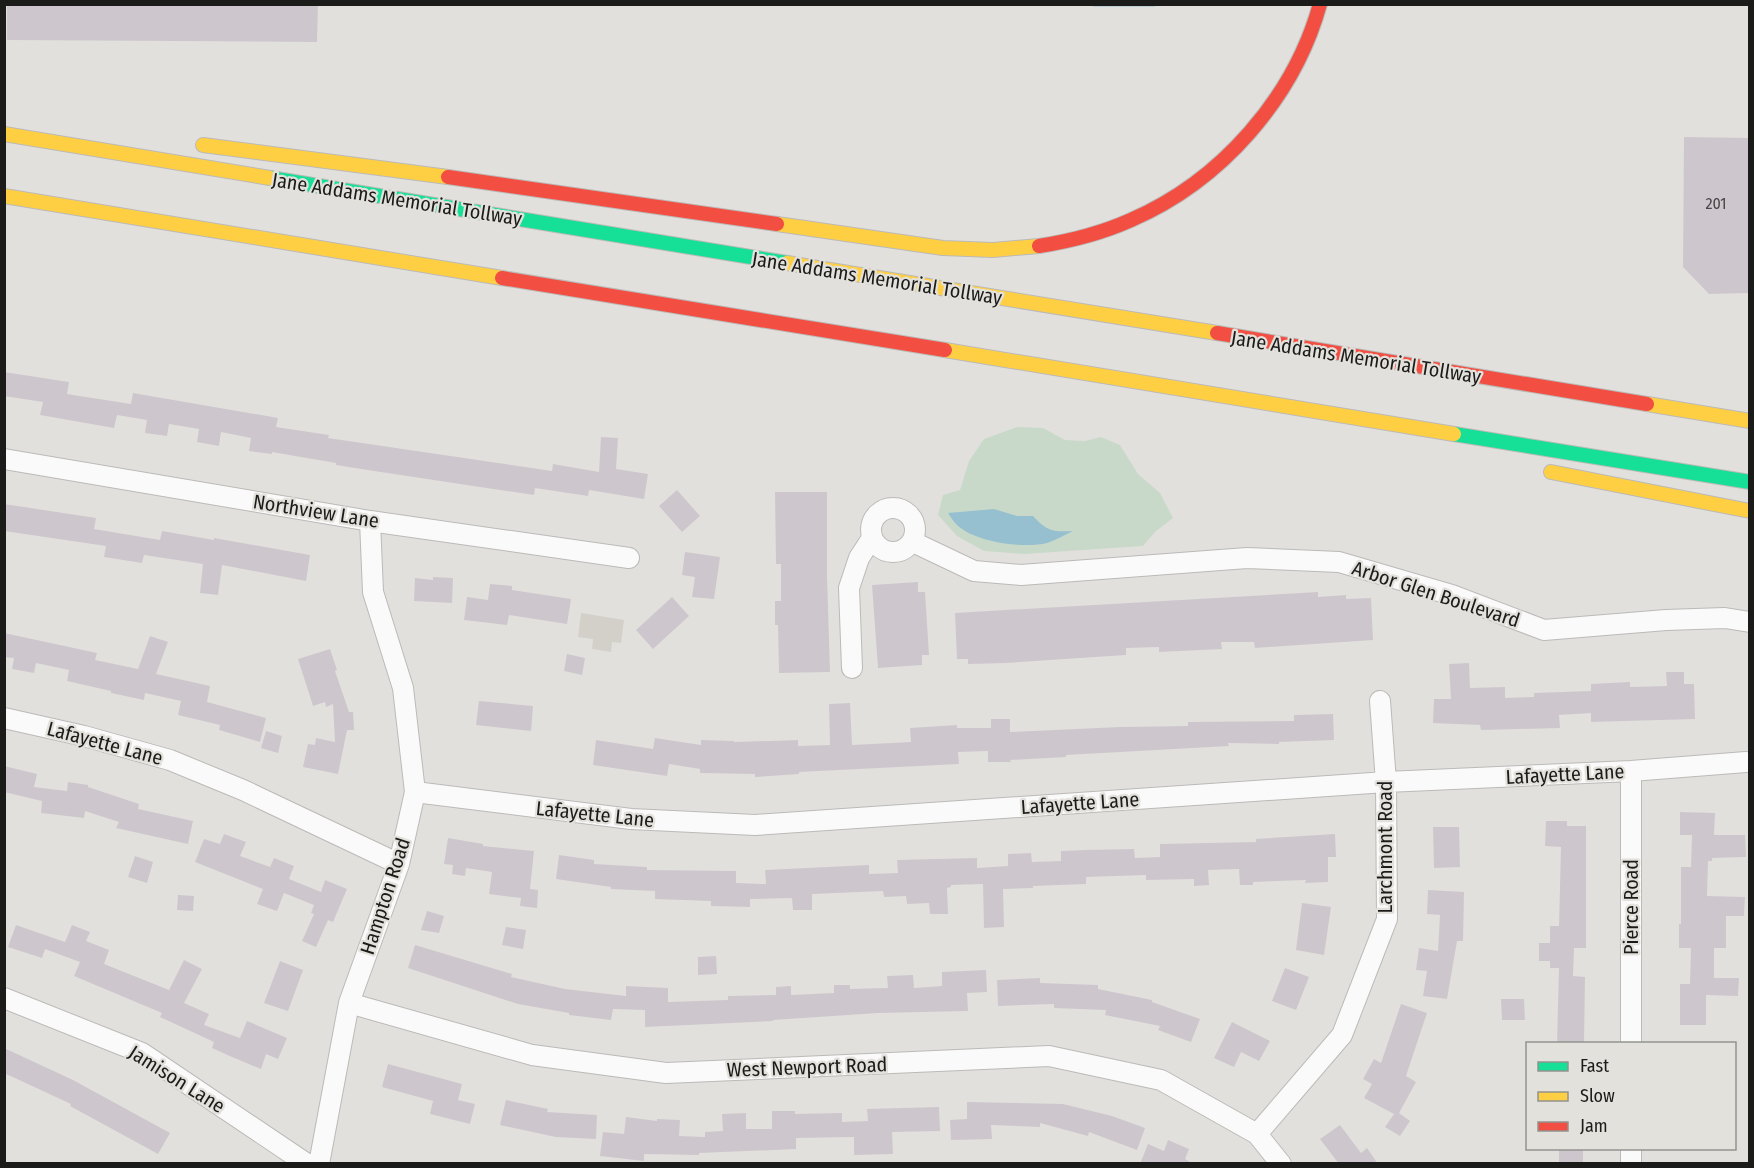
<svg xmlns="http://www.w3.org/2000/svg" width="1754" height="1168" font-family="'Fira Sans Condensed',sans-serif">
	<rect width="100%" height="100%" fill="#e2e0dd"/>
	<path fill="#d3d0c9" d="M581,613L624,620L621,643L612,642L611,652L592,649L593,639L578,637Z"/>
	<path fill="#c8d9ca" d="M1017,427L1043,428L1065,440L1085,441L1101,437L1120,445L1138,474L1160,493L1173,518L1155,532L1143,546L1024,554L984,551L957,536L938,515L943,495L960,490L969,461L984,439Z"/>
	<path fill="#96c0d0" d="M994,509L1017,516H1033C1047,531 1052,532 1073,531C1064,535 1056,540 1047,543C1024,549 973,542 956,524C953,521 950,516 948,513Z"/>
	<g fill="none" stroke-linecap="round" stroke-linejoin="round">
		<path stroke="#96c0d0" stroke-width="5" d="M1094,4H1154"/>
	</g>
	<path fill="#cec6cd" d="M7,4H318L317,42L7,40Z
		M1684,137L1749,138V293L1709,294L1683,267Z
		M4,372L69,382L67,394L131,404L133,393L278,418L276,427L329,435L328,438L552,471L553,464L599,472L601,437L618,438L616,469L648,474L644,499L589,490L588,496L535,488L534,495L374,471L336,465V463L272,452V454L249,451L251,438L221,432L219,446L197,442L199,429L169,424L167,436L145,433L147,420L117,415L114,428L40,415L43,402L4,396Z
		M677,490L700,516L682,532L659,506Z
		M775,492H827V576L830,672L779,673L778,625H775V601H781V564H776Z
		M4,504L96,518L94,529L160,540L162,531L214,540V538L310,555L306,581L222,565L218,595L200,593L203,564L144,555L142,563L104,557L106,546L4,531Z
		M685,552L720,557L714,599L692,597L695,577L682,575Z
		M433,577L453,578L452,603L414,601L415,578L433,580Z
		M918,582V592H925L929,655H922V665L878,668L872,585Z
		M490,584L512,586V590L571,599L567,624L509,615L507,625L464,620L467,597L488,600Z
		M1318,592V597L1346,595V599L1371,598L1373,640L1255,648L1254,642H1221L1222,649L1159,652V647L1126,648V655L1006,663L968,664V659H957L955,613Z
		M672,597L689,616L653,649L636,630Z
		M4,633L97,653L95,660L138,669L150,636L168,642L156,674L210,686L207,702L266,718L260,742L219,730L220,725L178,715L181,701L145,693L144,700L111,693V691L67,681L69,670L36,663L34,673L12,669L14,658L4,657Z
		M330,649L337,670L335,671L349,712H353L354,730H347L338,774L303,767L308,744L315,745L316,738L335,742L333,704L326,707L325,702L313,706L298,659Z
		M567,654L585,658L582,675L564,671Z
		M1469,663L1470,688L1505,687V698L1534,697V693L1591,691V684L1630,682V687L1667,686L1666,672H1684V684H1694L1695,719L1591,722V713L1559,715L1560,728L1481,730L1480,725L1433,723L1434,699H1451L1449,664Z
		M479,701L533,706L531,731L476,725Z
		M850,703L852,745L911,742L910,728L957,725V728H991V719H1010V732L1120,727L1188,726V722L1294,721V715L1333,714L1334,740L1279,742V744L1228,743L1229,746L1066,755V757L1010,760L1011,762H988V751L958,752L959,764L799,772V774L755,777V774L700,773V769L669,764L667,776L593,765L596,740L653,749L655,738L701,745V740L734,741V742L798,740V746L830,745L829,704Z
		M266,731L282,736L278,753L261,748Z
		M4,766L37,774L34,787L67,791L68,782L88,785V787L139,804L138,809L193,821L188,844L116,828L119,822L85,811L84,818L41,813L42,801L4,792Z
		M1680,812L1715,813L1714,835H1745L1746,857L1712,858V861H1708L1707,896L1745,897L1744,916H1726V948H1714V978H1739L1738,996L1706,995V1025H1680V984H1690L1691,948H1679V924H1681V867H1691L1692,835H1680Z
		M1546,821H1567V826H1586V948H1574L1573,976L1585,977L1584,1044H1557L1559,968H1550V961H1539V943H1550V926H1559L1561,847L1545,846Z
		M1433,827H1459L1460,867L1434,868Z
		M224,834L246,842L240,856L270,867L274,858L294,866L289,879L321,892L325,880L347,889L333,922L328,920L316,947L302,941L314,914L311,913L314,905L284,893L277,911L257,904L263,889L195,862L204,839L220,844Z
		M1335,834L1336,857H1328V882L1305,883L1306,880L1253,882V885H1240L1239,869L1208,870L1209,885L1194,886V879L1146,880V875L1086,877V884L1033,886V888L1003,889L1004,927L984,928L983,884L951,885V887L947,888L948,914H930L929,903L907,904L906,896L884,897L883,891L812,894V910H793L792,898L750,899V907L711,906V901L655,899V891L611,889V887L556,879L559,855L594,860V864L647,867V870L736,871V883L766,884L765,870L869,865V874L898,873L897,860L977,858V868L1008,866V854L1031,853L1032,862L1061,861V851L1085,850L1134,849L1135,858L1160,857V844L1256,842V839Z
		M448,838L483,844V846L534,851L530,889L538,890L537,908L520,906L521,898L489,894L492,872L466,868L465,876L452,874L453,865L444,864Z
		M135,856L153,862L147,883L128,877Z
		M1428,890L1464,892L1463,941H1457L1447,999L1423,996L1427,971L1416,970L1419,948L1438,951L1440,915L1427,914Z
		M178,895L194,896L193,911L177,910Z
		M1302,903L1331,907L1324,955L1296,950Z
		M427,911L444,916L439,933L421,930Z
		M16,925L65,942L72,925L90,932L86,941L109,950L104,964L169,990L184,960L202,969L184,1003L209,1014L204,1025L240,1038L247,1021L287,1038L278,1059L266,1054L261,1069L232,1057L212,1048L214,1042L160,1017L162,1013L74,976L80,962L45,949L42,958L8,947Z
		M506,927L526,930L523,949L502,945Z
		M415,945L512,974L511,977L565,989L626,996V986L668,988V1002L728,1000V996L776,995V987L791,986V995L834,993V985H850V989L888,988L887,976L913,975L914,988L942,986V972L986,970L987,992L967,993L968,1011L878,1013L773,1020V1021L645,1027V1010L613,1009L611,1020L569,1015V1013L518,1004L408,968Z
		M716,956L717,974L698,975V957Z
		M280,961L303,970L288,1011L264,1003Z
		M1285,968L1309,977L1296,1010L1272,1001Z
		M1040,978V983L1098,985V989L1152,1000V1002L1200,1019L1191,1042L1158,1030L1160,1026L1105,1015L1106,1010L1054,1008V1004L998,1006L997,980Z
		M1501,999H1524L1525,1020H1502Z
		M1401,1004L1427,1013L1406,1076L1416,1082L1399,1113L1410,1121L1400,1136L1385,1127L1394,1114L1364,1098L1372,1084L1363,1079L1374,1059L1381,1063Z
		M1232,1022L1270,1041L1259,1061L1241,1052L1234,1067L1214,1058Z
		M4,1048L73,1080L170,1133L158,1154L70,1106L71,1104L4,1073Z
		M388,1064L462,1084L458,1100L475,1104L470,1124L430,1114L433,1101L382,1087Z
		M506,1100L548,1109L547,1112L597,1115L596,1139L556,1137L500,1125Z
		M967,1102L1063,1104L1112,1116L1145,1128L1137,1150L1089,1132L1088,1136L1040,1123V1127L991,1125L992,1139L951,1140L950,1120L967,1119Z
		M939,1107L940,1131L892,1132L893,1154L854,1155V1137L796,1138V1149L699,1153V1155L644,1154V1161L600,1156L603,1132L624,1134L626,1117L657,1121V1119L680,1120L679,1136L705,1137V1132L723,1131L722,1114L746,1113V1129H772V1111H795V1114L842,1113V1122L868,1121L867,1109Z
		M1340,1125L1361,1153L1367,1148L1378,1164H1339L1320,1139Z
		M1168,1140L1189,1149L1185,1159L1194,1164H1140L1148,1144L1164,1151Z
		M1559,1149H1583V1164H1559Z"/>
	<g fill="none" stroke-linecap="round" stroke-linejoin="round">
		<g stroke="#bbbab8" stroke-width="22">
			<path id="street" d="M4,459L370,521L629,558
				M871 530a22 22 0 1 1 44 0a22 22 0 1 1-44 0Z
				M913,542L974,571L1021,575L1247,558L1339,562L1452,595L1544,630L1666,620L1725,618L1750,622
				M852,668L849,588L859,558L872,538
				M4,718L84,736L170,760L243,790L399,864
				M1631,771V1044
				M415,792L631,819L755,825L1386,782L1631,771L1746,762
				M4,998L142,1053L307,1164
				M349,1003L532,1055L666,1073L1049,1056L1161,1080L1257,1134L1281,1164
				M1257,1134L1342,1035L1387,919L1386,782L1380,701
				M1631,1148V1164
				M319,1164L349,1003L399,864L415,792L403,688L373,592L370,521"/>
		</g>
		<g stroke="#bbbab8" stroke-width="16">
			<path id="fast" d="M270,178L787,263
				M1454,434L1750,482"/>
		</g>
		<g stroke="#bbbab8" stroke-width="16">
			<path id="slow" d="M4,134L270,178
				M203,145L448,177
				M4,196L502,278
				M777,224L943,248L993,250L1039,246
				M787,263L1217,333
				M945,350L1454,434
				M1647,404L1750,421
				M1551,472L1750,511"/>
		</g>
		<g stroke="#bbbab8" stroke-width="16">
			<path id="jam" d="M448,177L777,224
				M1039,246C1071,241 1102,233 1131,220C1221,181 1294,98 1320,4
				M502,278L945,350
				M1217,333L1647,404"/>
		</g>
		<use href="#street" stroke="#fbfafa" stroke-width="20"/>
		<use href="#fast" stroke="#16e098" stroke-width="14"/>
		<use href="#slow" stroke="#ffcf43" stroke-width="14"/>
		<use href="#jam" stroke="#f24e42" stroke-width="14"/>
	</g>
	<g text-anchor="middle" stroke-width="4.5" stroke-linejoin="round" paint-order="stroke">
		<g font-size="16" fill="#484646">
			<text x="1716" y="209">201</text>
		</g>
		<g font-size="20" fill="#1b1b19" stroke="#e3e1dc">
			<text transform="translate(397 199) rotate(9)" y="7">Jane Addams Memorial Tollway</text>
			<text transform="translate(877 278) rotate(9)" y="7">Jane Addams Memorial Tollway</text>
			<text transform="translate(1356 357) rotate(9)" y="7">Jane Addams Memorial Tollway</text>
			<text transform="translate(316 511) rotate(9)" y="7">Northview Lane</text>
			<text transform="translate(1436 594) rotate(18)" y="7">Arbor Glen Boulevard</text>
			<text transform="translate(105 743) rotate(15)" y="7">Lafayette Lane</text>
			<text transform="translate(1565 774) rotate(-3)" y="7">Lafayette Lane</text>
			<text transform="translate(1080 803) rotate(-4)" y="7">Lafayette Lane</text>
			<text transform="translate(595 814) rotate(6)" y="7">Lafayette Lane</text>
			<text transform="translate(1385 847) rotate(-90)" y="7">Larchmont Road</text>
			<text transform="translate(385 896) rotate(-72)" y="7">Hampton Road</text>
			<text transform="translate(1631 907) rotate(-90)" y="7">Pierce Road</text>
			<text transform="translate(807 1067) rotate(-2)" y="7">West Newport Road</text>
			<text transform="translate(177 1079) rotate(32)" y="7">Jamison Lane</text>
		</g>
	</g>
	<rect width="1754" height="1168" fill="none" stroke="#1b1b19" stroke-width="12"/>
	<rect x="1526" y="1042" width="210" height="108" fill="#e3e1dc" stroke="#93928e" stroke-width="1.5"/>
	<rect x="1538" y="1062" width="30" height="9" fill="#16e098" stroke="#93928e" stroke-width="1.5"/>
	<text x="1580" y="1072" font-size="18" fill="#1b1b19">Fast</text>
	<rect x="1538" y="1092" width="30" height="9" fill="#ffcf43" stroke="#93928e" stroke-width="1.5"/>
	<text x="1580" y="1102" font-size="18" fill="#1b1b19">Slow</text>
	<rect x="1538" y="1122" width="30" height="9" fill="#f24e42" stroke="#93928e" stroke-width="1.5"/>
	<text x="1580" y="1132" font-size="18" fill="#1b1b19">Jam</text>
</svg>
